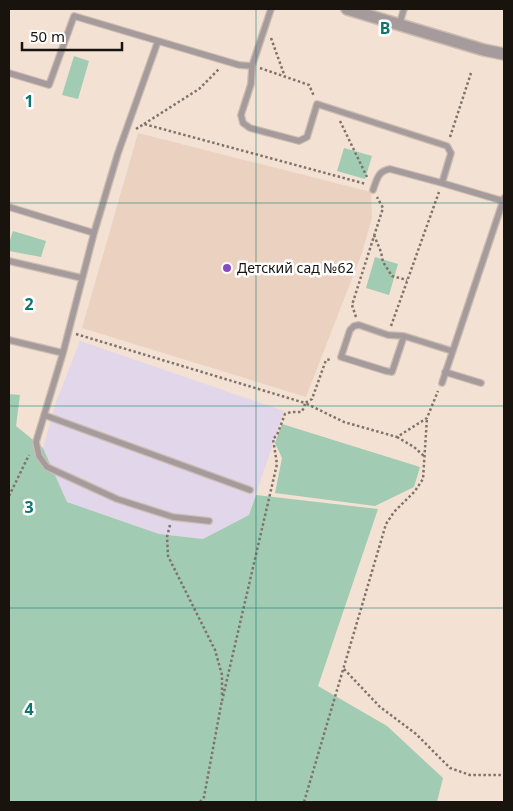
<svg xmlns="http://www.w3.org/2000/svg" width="513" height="811" font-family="'Noto Sans',sans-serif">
	<rect width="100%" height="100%" fill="#f3e1d3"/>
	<path fill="#e1d6ea" d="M80,341L284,411L249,515L203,539L159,534L67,502L43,448L56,402Z"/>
	<path fill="#ebd2c0" d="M138,133L371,192L372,218L362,253L306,397L82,328Z"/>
	<path fill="#a1cbb2" d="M74,56L89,61L78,99L62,95Z
		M344,148L372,156L365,179L337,171Z
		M13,231L46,241L41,257L9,251V243Z
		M375,257L398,264L389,295L366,288Z
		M9,394L20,395L16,426L43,448L67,502L159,534L203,539L249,515L256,495L378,509L318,686L387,726L443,778L437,802H9Z
		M282,424L420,467L414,487L375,506L275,493L282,458L275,443Z"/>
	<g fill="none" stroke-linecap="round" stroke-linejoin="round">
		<g stroke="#ccbcb0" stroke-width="8">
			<path id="service" d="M399,25L404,9
				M252,66L251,84L241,115L243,123L250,128L299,141L307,137L317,104L447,146L451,153L442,183L503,201
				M9,73L49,85L74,16L239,65L252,66L271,9
				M373,190C377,179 378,171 390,169L442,183
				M9,207L94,233
				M9,261L82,278
				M404,336L392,372L386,371L341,357L350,330L354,326L359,325L388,335L404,336L452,351
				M9,340L63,353L94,233L118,153L158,41
				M63,353L36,442L39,456L47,467L117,499L173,517L209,521
				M445,372L481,383
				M442,383L504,198
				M44,415L250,490"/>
		</g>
		<g stroke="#ccbcb0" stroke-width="14">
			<path id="minor" d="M347,9L484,50L504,54"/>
		</g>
		<path stroke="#7f736a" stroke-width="2.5" stroke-dasharray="2.5 2.5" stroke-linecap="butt" d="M271,38L285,77
			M260,68L309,85L314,96
			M340,121L367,177
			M144,124L199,89L219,69
			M136,129L144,124L366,184
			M450,137L471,73
			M374,235L381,252L383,262L392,276L407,280
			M356,317L352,305L383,208L377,197
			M391,326L439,192
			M76,334L305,403L312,399L326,360L332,359
			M397,437L414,447L425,457
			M9,496L29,455
			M170,525L167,537L168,556L215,650L222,675V695
			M344,669L380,707L416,734L450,768L470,775H504
			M222,701L277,464L273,439L277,435L285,414L291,412H301L304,408L305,403L344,422L397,437L427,418L438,391
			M200,802L204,797L222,700
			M304,802L386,524L394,512L415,491L423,479L427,418"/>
		<use href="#service" stroke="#a59b9c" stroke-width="5.5"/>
		<use href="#minor" stroke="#a59b9c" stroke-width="11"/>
	</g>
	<path fill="none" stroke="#0f766e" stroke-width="1" stroke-opacity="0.55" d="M256,9V802M9,203H504M9,406H504M9,608H504"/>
	<circle fill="#874ac1" stroke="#fff" stroke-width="2" cx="227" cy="268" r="5"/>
	<g text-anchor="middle" stroke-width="5" stroke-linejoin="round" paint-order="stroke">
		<g font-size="14" fill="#19130e" stroke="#fff" text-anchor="start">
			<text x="237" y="273">Детский сад №62</text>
		</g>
	</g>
	<g font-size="16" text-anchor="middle" font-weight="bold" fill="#0f766e" stroke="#fff" stroke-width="5" stroke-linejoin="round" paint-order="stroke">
		<text x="385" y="34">B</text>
		<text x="29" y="107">1</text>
		<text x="29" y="310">2</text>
		<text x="29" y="513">3</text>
		<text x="29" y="715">4</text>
	</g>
	<rect width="513" height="811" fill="none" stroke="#19130e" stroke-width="20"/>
	<path d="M22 42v8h100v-8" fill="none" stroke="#19130e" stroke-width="2.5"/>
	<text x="30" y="42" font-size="15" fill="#19130e" stroke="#ffffff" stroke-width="4" paint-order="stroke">50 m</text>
</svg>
